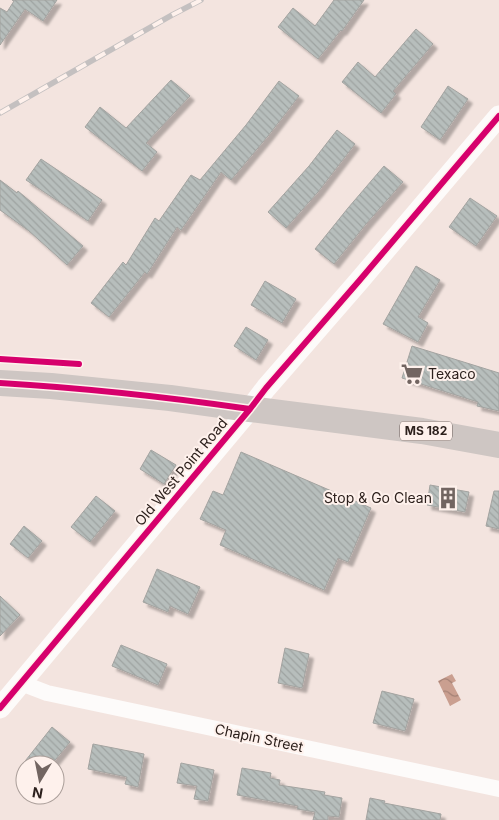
<svg xmlns="http://www.w3.org/2000/svg" width="499" height="820" font-family="Inter,sans-serif">
	<defs>
		<pattern id="water-waves" width="16" height="10" patternUnits="userSpaceOnUse" patternTransform="scale(1.25)"><rect width="16" height="10" fill="#ca9f90"/><path d="M0 5q4-4 8 0t8 0" fill="none" stroke="#a48175"/></pattern>
		<pattern id="building-back-hatch" width="6" height="6" patternUnits="userSpaceOnUse" patternTransform="scale(1.25)"><rect width="6" height="6" fill="#b7bebc"/><path d="M-1 5l2 2M0 0l6 6M5-1l2 2" fill="none" stroke="#9ea3a1"/></pattern>
		<filter id="shadow"><feDropShadow dx="4.5" dy="4.5" stdDeviation="1" flood-color="#0004"/></filter>
	</defs>
	<rect width="100%" height="100%" fill="#f3e4df"/>
	<path fill="url(#water-waves)" d="M452,674L456,681L452,683L461,700L450,706L438,681Z"/>
	<path fill="url(#building-back-hatch)" stroke="#a3a3a0" filter="url(#shadow)" d="M12,0H57L43,21L25,9L0,45V8L7,12L14,1Z
		M334,0H364L342,31L341,30L318,59L278,27L293,8L315,26Z
		M416,29L433,44L393,91L396,94L381,113L342,82L358,62L375,77Z
		M171,80L190,96L146,143L157,152L142,171L85,127L100,107L126,128Z
		M279,81L299,96L268,136L231,180L221,172L181,230L177,227L147,274L145,272L109,317L91,303L123,262L126,265L155,218L159,221L191,175L200,180L246,125Z
		M448,86L468,99L440,140L421,127Z
		M337,130L355,144L318,192L286,228L268,212L309,166Z
		M41,159L102,200L88,221L26,180Z
		M384,166L403,182L366,224L334,264L315,249L348,208Z
		M0,180L17,193L18,191L83,246L67,265L29,231L0,210Z
		M470,198L497,216L476,246L449,227Z
		M416,266L440,280L418,317L428,323L418,342L383,324Z
		M265,281L296,299L282,323L251,305Z
		M246,327L268,340L256,360L234,346Z
		M412,346L499,373V411L477,406L478,402L402,378Z
		M151,450L176,465L164,484L140,469Z
		M241,452L371,508L348,562L338,558L324,590L220,545L226,530L200,519L213,491L223,495Z
		M430,485L469,492L465,512L427,505Z
		M494,491H499V529L486,526Z
		M96,496L115,511L90,542L71,527Z
		M24,526L42,541L28,558L10,544Z
		M157,569L200,587L188,614L170,606L168,612L143,602Z
		M0,596L20,615L0,636Z
		M121,645L167,664L158,685L112,666Z
		M285,648L309,654L302,688L278,683Z
		M382,691L414,699L405,731L373,723Z
		M52,727L70,742L51,765H22Z
		M93,744L144,754L138,787L125,784L127,777L88,769Z
		M181,763L214,770L208,801L194,799L197,786L177,783Z
		M242,768L271,773L270,778L280,780L279,785L325,792L324,795L342,798L339,817L328,816V820H313L315,812L297,809L298,806L237,795Z
		M370,798L385,801L384,803L441,814L440,820H366Z"/>
	<g fill="none" stroke-linecap="round" stroke-linejoin="round">
		<path stroke="#fdfbfa" stroke-width="16" d="M21,683L47,693L499,789"/>
		<path stroke="#fdfbfa" stroke-width="21" d="M0,708L250,409L266,388L359,281L499,116"/>
		<path stroke="#cec6c3" stroke-width="26" d="M0,383L51,386L170,398L250,409L422,431L499,445"/>
		<g stroke="#c4c0c0" stroke-width="5.5">
			<path id="rail" d="M0,113L172,15L201,0"/>
		</g>
		<use href="#rail" stroke="#fef1ec" stroke-width="4" stroke-dasharray="11" stroke-linecap="butt"/>
		<g stroke="#fef1ec" stroke-width="9">
			<path id="cycleway" d="M0,359L79,364
				M0,383C84,388 167,397 250,409
				M0,708L250,409L266,388L359,281L499,116"/>
		</g>
		<use href="#cycleway" stroke="#d6006c" stroke-width="6"/>
	</g>
	<defs>
		<g id="supermarket-bare" transform="scale(1.725)"><path d="M-6-5.5h2.5l.6 2H6L4.5 2H-2.5L-4.4-4H-6ZM-1.5 3.2a1.3 1.3 0 1 0 .1 0ZM3 3.2a1.3 1.3 0 1 0 .1 0Z" fill="#726561" stroke="#fef1ec" stroke-width="2.5" paint-order="stroke"/></g>
		<g id="building-bare" transform="scale(1.725)"><path d="M-4-6H4V6H1V3H-1V6H-4ZM-2.5-4.3h1.7v1.8h-1.7ZM.8-4.3h1.7v1.8H.8ZM-2.5-1h1.7V.8h-1.7ZM.8-1h1.7V.8H.8Z" fill="#726561" stroke="#fef1ec" stroke-width="2.5" paint-order="stroke"/></g>
	</defs>
	<g fill-rule="evenodd">
		<use href="#supermarket-bare" x="412" y="374"/>
		<use href="#building-bare" x="448" y="498"/>
	</g>
	<g text-anchor="middle" stroke-width="4" stroke-linejoin="round" paint-order="stroke">
		<rect fill="#fef1ec" stroke="#6c5f5b" stroke-width="1" x="400" y="421.5" width="52" height="19" rx="4"/>
		<g font-size="12" font-weight="bold" fill="#2d211d">
			<text x="426" y="435">MS 182</text>
		</g>
		<g font-size="14" fill="#2d211d" stroke="#fef1ec" text-anchor="start">
			<text x="428" y="379">Texaco</text>
			<text x="432" y="503" text-anchor="end">Stop &amp; Go Clean</text>
		</g>
		<g font-size="14" fill="#2d211d" stroke="#fef1ec">
			<text transform="translate(181 472) rotate(-50)" y="5">Old West Point Road</text>
			<text transform="translate(259 738) rotate(12)" y="5">Chapin Street</text>
		</g>
	</g>
	<g transform="translate(40 780) rotate(190)"><circle r="24" fill="#fef1ec" stroke="#aa9e99"/>
	<path d="M0-4L9 19L0 12L-9 19Z" fill="#726561"/>
	<text y="-8" font-size="14" font-weight="bold" text-anchor="middle" fill="#2d211d">N</text>
	</g>
</svg>
